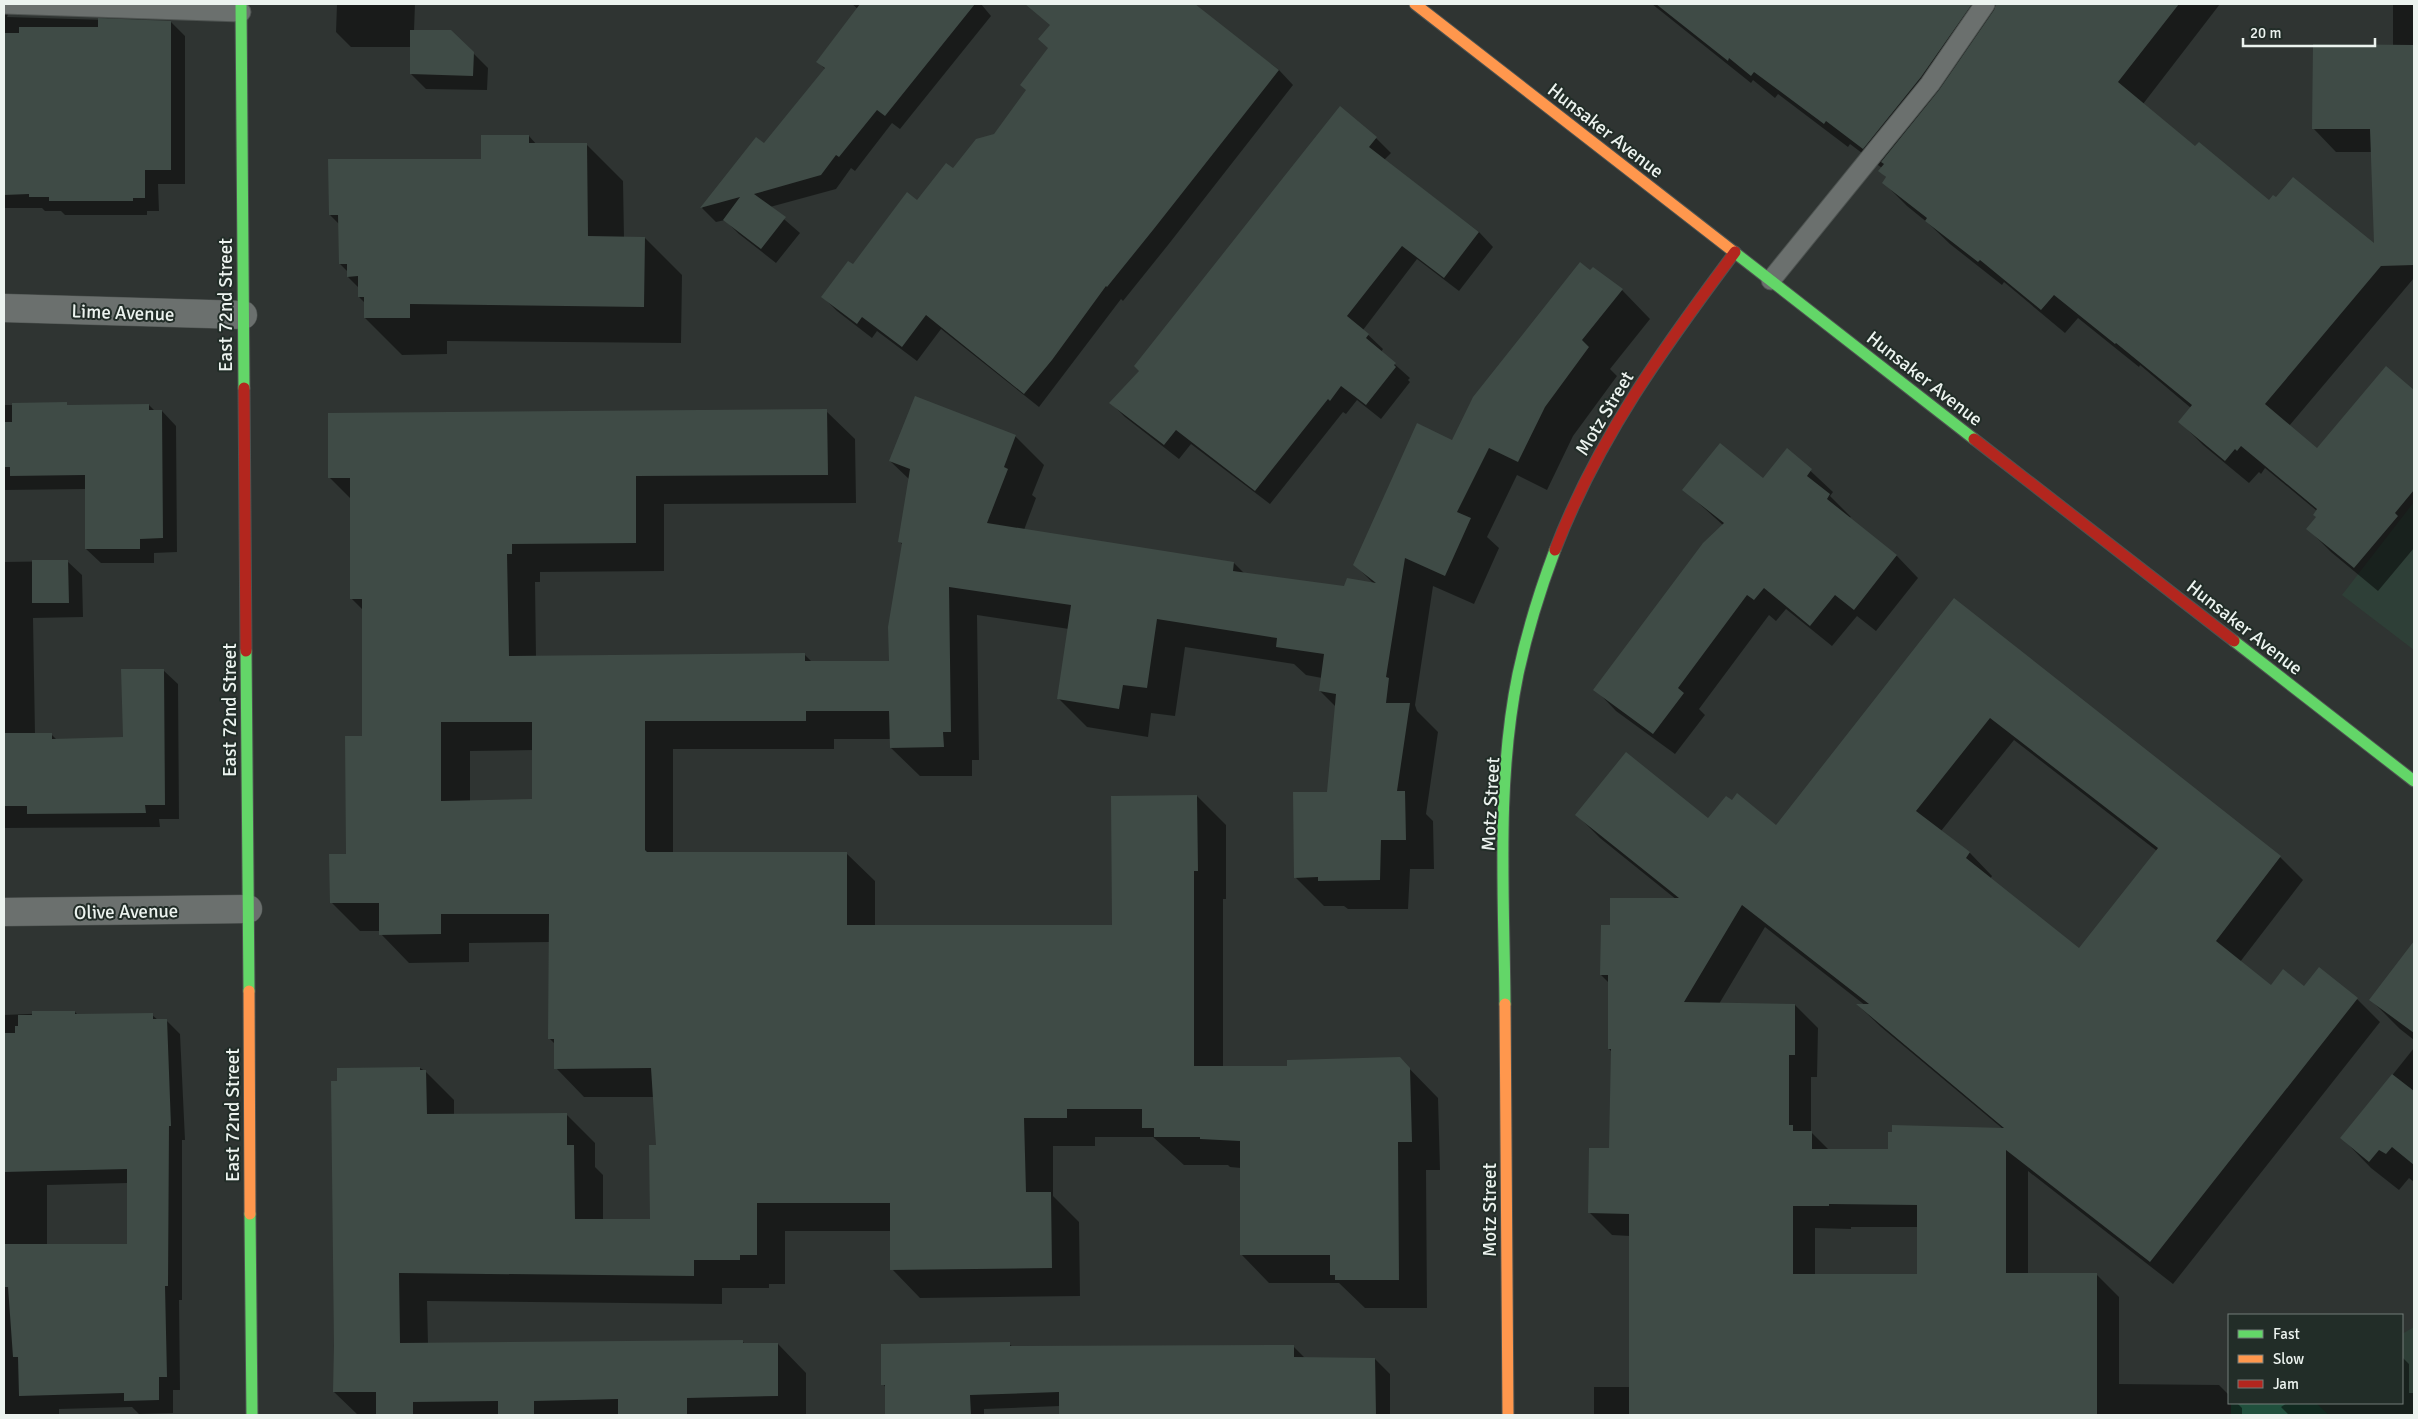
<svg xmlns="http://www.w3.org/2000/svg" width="2418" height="1419" font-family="Signika,sans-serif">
	<rect width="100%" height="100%" fill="#2f3432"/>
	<path fill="#2e3f37" d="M2414,502V650L2342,595Z
		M2414,1327V1415H2329L2316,1403H2402V1334Z"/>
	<path fill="#20503d" d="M2231,1403H2316L2329,1415H2231Z"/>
	<path fill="#0007" fill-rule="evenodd" d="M4,4L9,12L7,17L171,22L185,36V184H158L159,211H147V215H65L61,211H45L42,208H4Z
		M337,4H415L414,31H451L488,68L487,90L426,89L411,74V47H351L336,32Z
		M852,4H981L991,16L900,129L892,123L855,171L851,168L836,189L770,207L800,233L776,263L739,234L725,220L716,222L702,208L756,138L764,145L825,69L817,61L858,9Z
		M1058,4H1193L1279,70L1293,85L1168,245L1123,301L1121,299L1039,407L941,329L917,361L877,331L872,338L837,311L823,297L917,201L994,135L1027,91L1049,48L1051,25L1046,20Z
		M1652,4H1771L1792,21L1805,4H2220L2143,104L2195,148L2269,201L2375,245L2372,152H2336L2313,128L2393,46V4H2414V278L2289,426L2317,450L2386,368L2414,391V548L2378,591L2331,552L2308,529L2317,517V511L2265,468L2261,474L2259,472L2249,483L2203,445L2180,422L2191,408L2140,365L2139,367L2078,318L2065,333L2004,282L2002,285L1950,244L1928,223L1907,206L1884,183L1887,178L1880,171L1882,168L1850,144L1848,147L1778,94L1775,98L1753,80L1751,83Z
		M529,136L537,145L586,144L623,181L624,238H645L682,275L681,343L447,341V354L402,355L365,318V303L359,297V288L348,277V272L340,264L339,224L330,215L482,160Z
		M1376,138L1391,153L1384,160L1479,232L1493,247L1459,291L1417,259L1363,330L1383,349L1381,352L1410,378L1408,380L1410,382L1381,419L1357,400L1346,414L1343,412L1270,504L1191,444L1179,459L1125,417L1111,403Z
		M1590,271L1622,290L1650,319L1610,369L1617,376L1573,436L1547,490L1517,475L1487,537L1499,548L1474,604L1433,586L1415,705L1417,711L1438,732L1426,814L1433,821L1434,869H1410L1408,909H1348L1344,906H1324L1295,877L1329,793L1336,707L1320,691L1322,678L1306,675L1294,664L1185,647L1175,716L1151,713L1148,737L1087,727L1058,698L1069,629L977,615L979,760H972V776H920L891,748V739H834V749H673V853H846L875,881V927H1114L1197,796L1226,825V899H1223V1068H1288L1399,1058L1438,1098L1440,1170H1426L1427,1308H1365L1339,1283H1269L1241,1254V1168L1230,1167L1228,1165H1184L1153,1137H1095V1146H1053V1196L1079,1222L1080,1296L920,1298L892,1269L891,1231H785V1284H769V1288H722V1304L427,1301L428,1344L743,1342L745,1344H778L806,1373V1415H358L334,1392L420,1068L425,1071L454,1100V1115L566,1114L595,1143V1167L603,1175V1220H651L657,1146L654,1097H584L556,1068V1045L549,1038L550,942L469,943V962L409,963L381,934V931H360L331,902L347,855L364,737V611L351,598V499L330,478L826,411L855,439L856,503L664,504V571L540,572V582H535L536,657L804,654L812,662H890L903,545L900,542L910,480L890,461L1015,436L1044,465L1032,495L1036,498L1024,530L1234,563L1245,574L1344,588L1373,583L1355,565ZM534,750V800L470,801V751Z
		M4,405H149L155,411H162L176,426L177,552L154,553V563H101L86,549V489L4,490Z
		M1787,449L1833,492L1830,496L1851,517L1849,518L1897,556L1918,578L1876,631L1857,616L1832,646L1786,609L1776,621L1769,615L1699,709L1705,715L1675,754L1616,711L1595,689L1724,526L1684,490L1763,480Z
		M67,561L82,575L83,617L33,618L35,734H51L58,741L124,739L163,670L178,684L179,819H159L160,827L4,828V562Z
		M1954,600L2280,857L2303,880L2240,962L2271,987L2304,988L2319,969L2357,999L2380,1022L2173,1284L2028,1171V1274H2096L2119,1297V1384L2219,1385L2229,1395V1403H2237L2242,1408V1415H1594V1387H1630V1236L1612,1235L1589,1212L1610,1150L1612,1052L1609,1049V983L1601,975L1611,927L1677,900L1600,838L1577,815L1709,819L1777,827ZM2014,740L2157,851L2079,950L1990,879L1992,876L1970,853L1941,831ZM1765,927L1866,1006H1859L1881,1027L2003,1129L1890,1150H1829L1811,1132V1077H1817L1818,1028L1795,1005L1719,1004ZM1851,1227H1918V1275H1815V1228L1851,1229Z
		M2409,949L2414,953V1040L2400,1029L2371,1000Z
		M75,1012L78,1015H152L158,1020H166L180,1034L185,1140H182V1300H179L180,1390H173V1413L139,1414L132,1407L59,1409V1415H4V1015ZM128,1183V1246H47V1185Z
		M2414,1048V1182L2409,1178L2399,1190L2371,1168L2342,1138Z
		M1009,1344L1013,1347H1294L1306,1359H1375L1390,1374V1415H1060V1406L984,1409V1415H886V1388L883,1384Z
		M2402,1357L2409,1364V1393H2414V1415H2289L2281,1407L2287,1403H2402Z"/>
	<path fill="#3f4b46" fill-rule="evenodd" d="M860,4H975L885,116L877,110L839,157L836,155L821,175L754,194L786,217L761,249L723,220L740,197L700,208L756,137L764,143L825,68L816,62Z
		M1025,4H1195L1279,70L1153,230L1107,287L1106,286L1052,360L1024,394L926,315L902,347L862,317L857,324L821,297L848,261L853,264L907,192L917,200L946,163L953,168L976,139L994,134L1026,90L1020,85L1048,48L1038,39L1050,25Z
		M1656,4H1972L1921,77L1863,149L1826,121L1824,124L1754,72L1751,76L1729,58L1728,61Z
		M1996,4H2179L2118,82L2195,146L2199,142L2269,200L2273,195L2276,197L2293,177L2374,243L2370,129H2312L2313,44L2414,45V265L2381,266L2265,404L2317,448L2386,366L2414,390V490L2395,513L2398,516L2354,568L2306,529L2316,517L2313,515L2317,509L2241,446L2237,451L2235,449L2225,461L2178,422L2192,405L2116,343L2115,344L2054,295L2041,310L1980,260L1978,262L1925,221L1927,218L1882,183L1886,177L1878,171L1884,164L1881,162L1939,90L1994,10Z
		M98,18L171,21V170H145V198H133V201H49V197H29V194L4,195V33H19V27H98Z
		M410,30H451L474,52L473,76L410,74Z
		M1340,106L1377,137L1369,147L1479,232L1444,278L1402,246L1347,316L1369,334L1366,338L1396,363L1394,365L1396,367L1366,405L1341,386L1330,401L1328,399L1255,491L1176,430L1164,445L1109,403L1139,371L1134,366Z
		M481,135H529V143H587L588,236L645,237L644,307L410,304V318H364V297H358V276L347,277V264H339L338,215H329L328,159H481Z
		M1580,262L1590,270L1593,267L1623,289L1582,340L1589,347L1545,407L1518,462L1489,448L1457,512L1471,518L1445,576L1405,558L1386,677L1389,678L1386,703H1410L1397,791H1405L1406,840H1381L1380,880L1318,881V877L1294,878L1293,792H1327L1336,694L1319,691L1324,654L1276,647L1277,638L1157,619L1147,688L1123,685L1119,709L1057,699L1071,605L949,587L951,732H943L944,747L890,748L889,711H806V721H645V850L647,852H847V925H1112L1111,796L1197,795L1198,871H1194V1066H1287V1060L1400,1057L1410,1068L1412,1142H1398L1399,1280H1335V1275H1330V1255H1240V1141L1200,1139V1137H1154V1128H1142V1109H1067V1118H1024L1026,1192H1051L1052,1268L890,1270V1203H757V1255H740V1260H694V1276L399,1273L400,1343L743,1340V1343H778V1396L687,1398V1415H618V1399L534,1401V1415H498V1401L413,1402V1415H376V1392H333L334,1346L331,1081H337V1068L420,1067V1070H426L427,1114L567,1113V1145H574L575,1219H650L649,1145H656L651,1068L554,1069V1039H548L549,914H441V934L379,935V903H330L329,854H346L345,736H362V599H350V478H328V413L827,409L828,475L636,476V543L512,544V554H507L509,656L805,653V661H889L888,627L902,543L898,542L910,469L889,461L915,396L1016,435L1004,467L1008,469L987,523L1234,562L1233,571L1344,586L1347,578L1376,583L1353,565L1417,423L1452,440L1473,397ZM441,722H532V799L441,801Z
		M67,402V405L149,404V410H162L163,538L140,539V549H85V475L10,476V467H4V422H12V403Z
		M1720,443L1763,478L1787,448L1812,469L1807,476L1830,494L1827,499L1897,555L1854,610L1835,595L1810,626L1764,588L1754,600L1747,595L1678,688L1684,693L1653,734L1593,690L1703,543L1724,523L1682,490Z
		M32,560H68L69,603H32Z
		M1954,598L2281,856L2216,941L2271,985L2283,969L2304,986L2319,967L2358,998L2150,1262L2006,1150V1273H2097V1415H1629V1214L1588,1213L1589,1148H1609L1611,1049H1608V975H1600L1601,925H1610V898H1679L1575,815L1626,752L1708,818L1726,796L1732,800L1737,793L1776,825ZM1990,718L2158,848L2079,948L1966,858L1970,852L1916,811ZM1742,905L1869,1004H1856L2004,1128L1892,1125V1132H1888V1149H1812V1131H1793V1125H1789V1055H1795V1004L1684,1002ZM1829,1204L1917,1205V1274H1793V1206H1829Z
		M121,669H164L165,805H145L146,813L27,814V806H4V733H52V739L123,737Z
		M2414,941V1033L2369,1000Z
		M32,1011H75V1014L153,1013V1019H167L171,1126H169L168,1286H165L167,1377H159V1400L124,1401V1393L19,1396L18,1357H13L8,1287H4V1244H127V1169L4,1172V1033H15V1026H18V1015H32Z
		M2392,1074L2414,1091V1165L2392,1147L2386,1154L2379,1150L2369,1162L2340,1138Z
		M1010,1342V1346L1294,1345V1357L1375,1358L1376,1415H1059V1392L970,1395L971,1415H885V1385H881V1344Z"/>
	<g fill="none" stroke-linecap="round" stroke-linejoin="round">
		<g stroke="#4e5351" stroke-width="21">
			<path id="lane" d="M4,4L241,12
				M1771,280L1930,84L1985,4"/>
		</g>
		<g stroke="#4e5351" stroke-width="29">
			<path id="street" d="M4,308L243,315
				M4,912L248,909"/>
		</g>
		<g stroke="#4e5351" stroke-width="13">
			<path id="fast" d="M241,4L244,388
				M1734,252L1974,439
				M2234,641L2414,781
				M246,651L249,991
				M1505,1004C1504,895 1496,781 1518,674C1527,632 1540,590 1555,550
				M250,1214L252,1415"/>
		</g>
		<g stroke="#4e5351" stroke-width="13">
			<path id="slow" d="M1415,4L1734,252
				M249,991L250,1214
				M1505,1004L1508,1415"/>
		</g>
		<g stroke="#4e5351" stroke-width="13">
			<path id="jam" d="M244,388L246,651
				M1974,439L2234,641
				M1555,550C1598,438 1664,347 1735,252"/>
		</g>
		<use href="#lane" stroke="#6b706e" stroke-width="19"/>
		<use href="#street" stroke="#6b706e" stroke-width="28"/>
		<use href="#fast" stroke="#63d668" stroke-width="11"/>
		<use href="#slow" stroke="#ff974d" stroke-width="11"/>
		<use href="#jam" stroke="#b3261e" stroke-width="11"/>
	</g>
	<g text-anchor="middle" stroke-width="4" stroke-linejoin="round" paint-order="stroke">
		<g font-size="19" fill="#ecf3ef" stroke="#222d28">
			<text transform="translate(1606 130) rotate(38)" y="7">Hunsaker Avenue</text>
			<text transform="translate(225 305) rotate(-90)" y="7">East 72nd Street</text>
			<text transform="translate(123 312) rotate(2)" y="7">Lime Avenue</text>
			<text transform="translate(1925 378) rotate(38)" y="7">Hunsaker Avenue</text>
			<text transform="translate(1604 413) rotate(-59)" y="7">Motz Street</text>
			<text transform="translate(2245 627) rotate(38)" y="7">Hunsaker Avenue</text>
			<text transform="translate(229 710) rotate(-90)" y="7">East 72nd Street</text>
			<text transform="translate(1490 804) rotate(-87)" y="7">Motz Street</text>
			<text transform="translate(126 911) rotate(-1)" y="7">Olive Avenue</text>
			<text transform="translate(232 1115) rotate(-90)" y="7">East 72nd Street</text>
			<text transform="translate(1489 1210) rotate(-90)" y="7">Motz Street</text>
		</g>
	</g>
	<rect width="2418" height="1419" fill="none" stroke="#ecf3ef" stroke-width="10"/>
	<rect x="2228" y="1314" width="175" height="90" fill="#222d28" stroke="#737c78"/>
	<rect x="2238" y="1330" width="25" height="8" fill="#63d668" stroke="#737c78"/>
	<text x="2273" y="1339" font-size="15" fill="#ecf3ef">Fast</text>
	<rect x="2238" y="1355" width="25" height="8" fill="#ff974d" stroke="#737c78"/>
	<text x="2273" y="1364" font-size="15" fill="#ecf3ef">Slow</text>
	<rect x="2238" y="1380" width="25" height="8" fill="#b3261e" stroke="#737c78"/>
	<text x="2273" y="1389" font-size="15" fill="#ecf3ef">Jam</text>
	<path d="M2243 38v8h132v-8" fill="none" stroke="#ecf3ef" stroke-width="2.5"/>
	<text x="2250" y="38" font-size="15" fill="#ecf3ef" stroke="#222d28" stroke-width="4" paint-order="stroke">20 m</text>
</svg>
